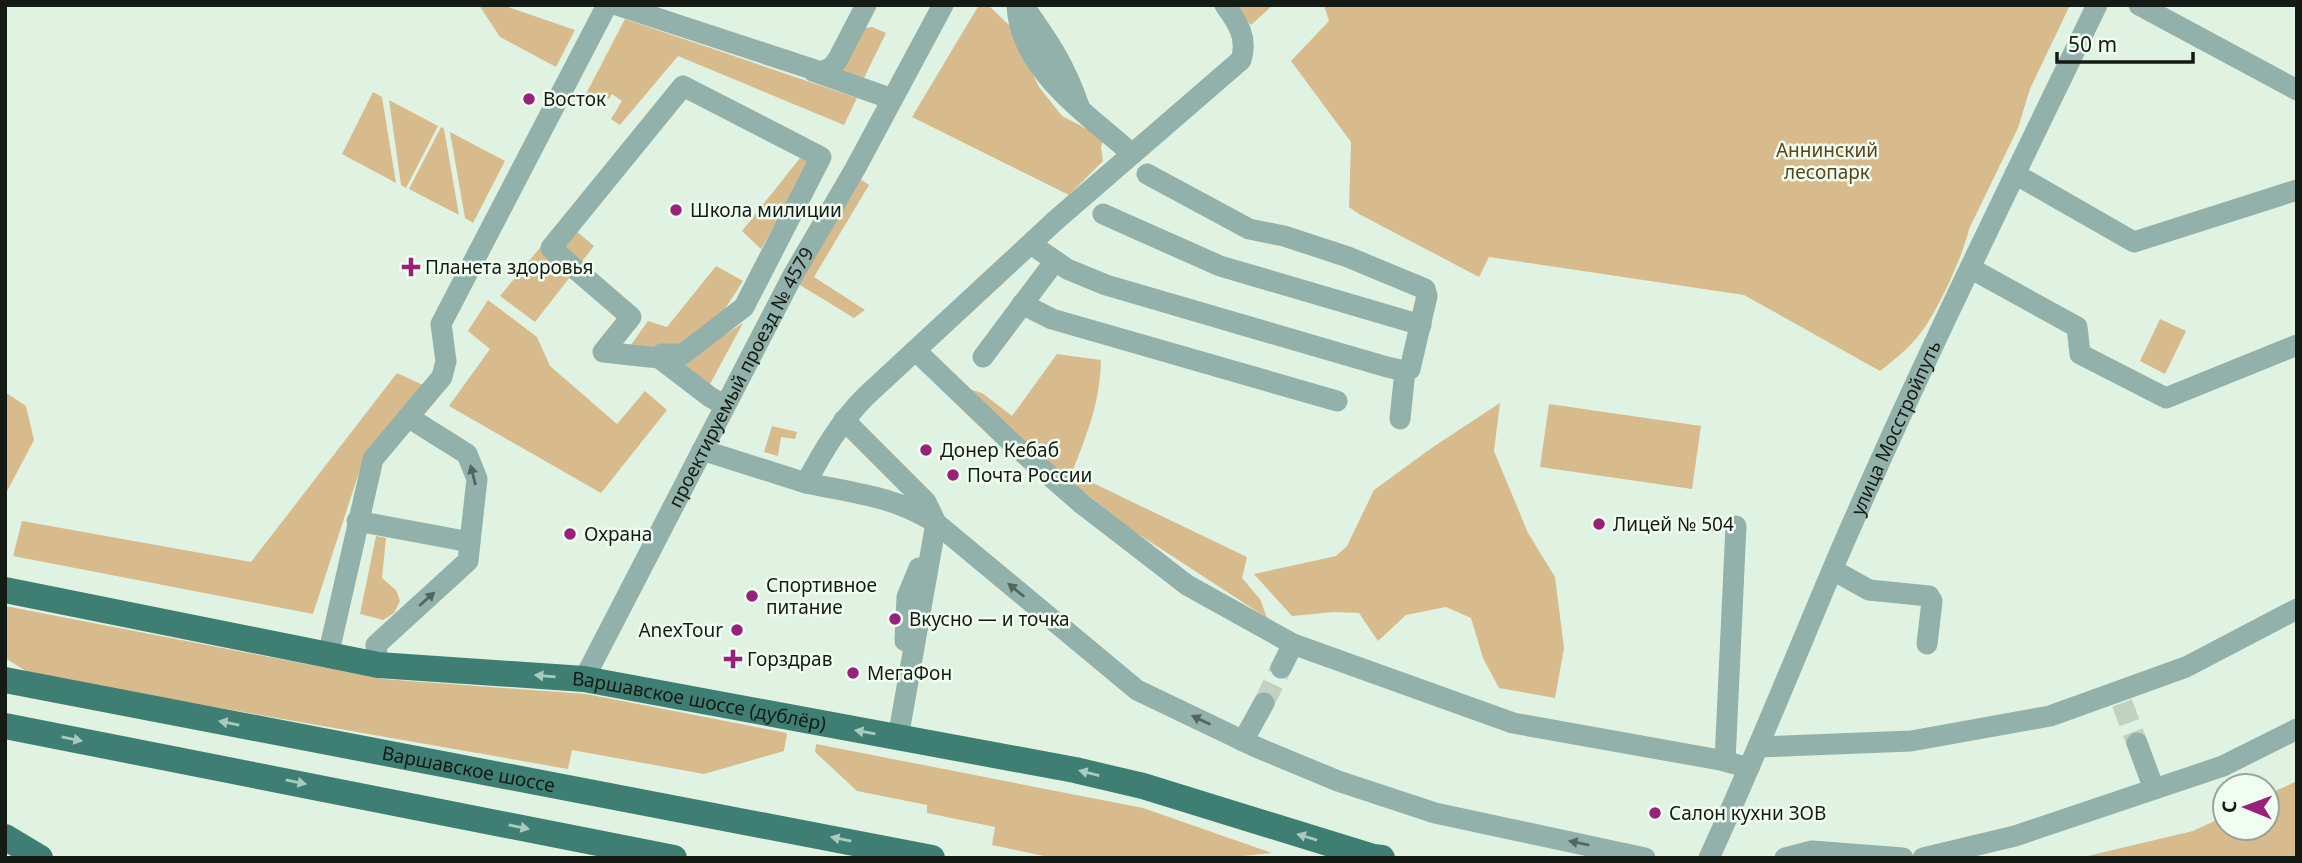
<svg xmlns="http://www.w3.org/2000/svg" width="2302" height="863" font-family="'Noto Sans',sans-serif">
	<rect width="100%" height="100%" fill="#e0f2e1"/>
	<path fill="#d8bb8c" d="M479,5H502L575,30L556,67L500,37Z
		M979,5H988L1010,26L1039,87L1062,116L1104,138L1101,147L1103,161L1069,195L912,117Z
		M1233,5H1273L1251,25Z
		M1324,5H2070L2030,89L2018,128L1969,229C1963,255 1942,301 1927,324C1915,343 1897,358 1880,371L1744,295L1489,257L1479,277L1359,214L1349,207L1351,142L1291,61L1329,21Z
		M625,19L857,98L844,125L678,56L620,125L611,119L622,101L612,94L609,99L603,96L597,105L585,96Z
		M872,27L886,33L862,82L839,73L864,28Z
		M373,92L382,97L396,183L342,154Z
		M389,100L438,126L406,188L401,185Z
		M441,127L444,129L459,215L409,189Z
		M450,132L505,161L473,223L465,218Z
		M800,158L810,162L761,249L742,231Z
		M857,177L869,185L814,277L865,310L854,318L795,282Z
		M563,220L594,246L535,322L500,296Z
		M716,266L743,281L697,352L743,323L709,386L628,349L648,321L667,327Z
		M488,300L537,337L550,366L617,424L645,391L667,410L601,493L449,406L490,349L468,331Z
		M2160,319L2186,331L2165,374L2140,361Z
		M1057,354L1101,360C1100,404 1087,433 1072,473L1247,557L1242,578L1260,599L1267,618L1129,528L1025,444L969,394L972,390L982,393L1012,416Z
		M397,373L423,385L364,457L313,614L13,556L22,521L251,562Z
		M5,392L26,406L34,440L5,495Z
		M1500,403L1494,451L1528,533L1555,577L1564,648L1555,698L1499,688L1483,658L1471,618L1446,607L1406,615L1378,641L1359,613L1334,612L1292,616L1254,574L1336,556L1347,546L1374,490L1433,447Z
		M1549,404L1701,426L1692,489L1540,467Z
		M772,426L797,432L795,439L781,437L778,456L764,452Z
		M376,536L386,538L382,578L396,590L400,601L394,613L383,620L360,614Z
		M5,606L383,679L586,694L787,733L784,751L704,774L572,750L568,769L32,675L5,658Z
		M816,744L1143,808L1272,853L1224,858H1053L992,845L995,827L927,813V805L857,791L815,752Z
		M2297,781V858H2079L2193,831L2225,816V828H2267V795Z"/>
	<g fill="none" stroke-linecap="round" stroke-linejoin="round">
		<path stroke="#c1d2c2" stroke-width="21" stroke-dasharray="21 10" stroke-linecap="butt" d="M1264,703L1281,668
			M2122,703L2137,743"/>
		<g stroke="#91b1aa" stroke-width="21">
			<path d="M617,5L821,72L832,67L838,59L866,5"/>
			<path d="M1017,5C1019,70 1089,115 1132,154"/>
			<path d="M1023,5C1049,42 1064,63 1079,106"/>
			<path d="M2139,5L2297,90"/>
			<path d="M813,71L892,99"/>
			<path d="M2015,174L2134,242L2297,190"/>
			<path d="M1103,214L1220,266L1421,325"/>
			<path d="M1031,244L1067,269L1106,285L1387,367L1405,371L1410,369L1427,296L1425,289L1348,257L1284,236L1249,229L1147,174"/>
			<path d="M1970,268L2077,327L2080,354L2166,398L2297,345"/>
			<path d="M1022,304L1052,319L1337,401"/>
			<path d="M916,351L1013,444L1082,504L1187,585L1293,644L1513,723L1720,760L1749,768"/>
			<path d="M983,357L1055,261"/>
			<path d="M659,358L662,354H683L744,307L821,157L683,86L551,248L631,317L603,352L659,358L710,397L724,405"/>
			<path d="M408,417L467,454L477,479L470,542"/>
			<path d="M1400,419L1405,371"/>
			<path d="M844,420L926,502L936,523L898,738"/>
			<path d="M702,450L806,483C823,451 840,422 866,396L1056,220L1241,60C1248,38 1238,23 1225,5"/>
			<path d="M806,483C854,493 894,496 936,523L1137,690L1256,747L1338,781L1435,813L1645,858"/>
			<path d="M357,521L470,542L468,561L376,645L378,665"/>
			<path d="M1833,570L1869,590L1929,596L1932,601L1927,644"/>
			<path d="M905,641L907,597L919,568"/>
			<path d="M328,656L373,459L442,377L446,361L441,324L607,5"/>
			<path d="M1281,668L1293,644"/>
			<path id="s1" d="M584,679L792,277L855,169L943,5"/>
			<path d="M1243,741L1264,703"/>
			<path d="M2137,743L2154,789"/>
			<path d="M1758,747L1911,741L2050,716L2186,667L2297,609"/>
			<path d="M1725,761L1736,526"/>
			<path id="s2" d="M1709,858C1754,760 1794,660 1836,561C1917,373 2008,189 2097,5"/>
			<path d="M1785,858L1812,851L1903,858"/>
			<path d="M1923,858L2015,836L2223,766L2297,729"/>
		</g>
		<g stroke="#3f7f73" stroke-width="26">
			<path id="s3" d="M5,590L378,665L584,679L1075,770L1143,786L1373,857L1382,858"/>
			<path id="s4" d="M5,680L932,858"/>
			<path d="M5,726L674,858"/>
			<path d="M5,837L40,858"/>
		</g>
	</g>
	<defs><path id="oneway-solid" d="M-6-.8H1V-3.2L6.5 0L1 3.2V.8H-6Z" transform="scale(1.75)"/></defs>
	<g fill="#52665f">
		<use href="#oneway-solid" transform="translate(473 475) rotate(-104)"/>
		<use href="#oneway-solid" transform="translate(1016 590) rotate(-141)"/>
		<use href="#oneway-solid" transform="translate(427 599) rotate(-42)"/>
		<use href="#oneway-solid" transform="translate(1201 720) rotate(-154)"/>
		<use href="#oneway-solid" transform="translate(1579 843) rotate(-168)"/>
	</g>
	<g fill="#a9cbbf">
		<use href="#oneway-solid" transform="translate(545 676) rotate(-175)"/>
		<use href="#oneway-solid" transform="translate(229 723) rotate(-169)"/>
		<use href="#oneway-solid" transform="translate(865 732) rotate(-170)"/>
		<use href="#oneway-solid" transform="translate(72 739) rotate(11)"/>
		<use href="#oneway-solid" transform="translate(1089 773) rotate(-166)"/>
		<use href="#oneway-solid" transform="translate(296 782) rotate(11)"/>
		<use href="#oneway-solid" transform="translate(519 827) rotate(11)"/>
		<use href="#oneway-solid" transform="translate(1307 837) rotate(-163)"/>
		<use href="#oneway-solid" transform="translate(841 839) rotate(-169)"/>
	</g>
	<g fill="#9a217b" stroke="#f0fef1" stroke-width="2.5">
		<circle cx="529" cy="99" r="7"/>
		<circle cx="676" cy="210" r="7"/>
		<path d="M407.5 256.5h7v7h7v7h-7v7h-7v-7h-7v-7h7z"/>
		<circle cx="926" cy="450" r="7"/>
		<circle cx="953" cy="475" r="7"/>
		<circle cx="1599" cy="524" r="7"/>
		<circle cx="570" cy="534" r="7"/>
		<circle cx="752" cy="596" r="7"/>
		<circle cx="895" cy="619" r="7"/>
		<circle cx="737" cy="630" r="7"/>
		<path d="M729.5 648.5h7v7h7v7h-7v7h-7v-7h-7v-7h7z"/>
		<circle cx="853" cy="673" r="7"/>
		<circle cx="1655" cy="813" r="7"/>
	</g>
	<g text-anchor="middle" stroke-width="5" stroke-linejoin="round" paint-order="stroke">
		<g font-size="19" fill="#141a14" stroke="#f0fef1" text-anchor="start">
			<text x="543" y="106">Восток</text>
			<text x="690" y="217">Школа милиции</text>
			<text x="425" y="274">Планета здоровья</text>
			<text x="940" y="457">Донер Кебаб</text>
			<text x="967" y="482">Почта России</text>
			<text x="1613" y="531">Лицей № 504</text>
			<text x="584" y="541">Охрана</text>
			<text x="766" y="592">Спортивное<tspan x="766" dy="22">питание</tspan></text>
			<text x="909" y="626">Вкусно — и точка</text>
			<text x="723" y="637" text-anchor="end">AnexTour</text>
			<text x="747" y="666">Горздрав</text>
			<text x="867" y="680">МегаФон</text>
			<text x="1669" y="820">Салон кухни ЗОВ</text>
		</g>
		<g font-size="19" fill="#5b441a" stroke="#f0fef1">
			<text x="1827" y="157">Аннинский<tspan x="1827" dy="22">лесопарк</tspan></text>
		</g>
		<g font-size="19" fill="#141a14" stroke="#f0fef1">
			<text dy="7" stroke="none"><textPath href="#s1" startOffset="340">проектируемый проезд № 4579</textPath></text>
			<text dy="7" stroke="none"><textPath href="#s2" startOffset="469">улица Мосстройпуть</textPath></text>
			<text dy="7" stroke="none"><textPath href="#s3" startOffset="704">Варшавское шоссе (дублёр)</textPath></text>
			<text dy="7" stroke="none"><textPath href="#s4" startOffset="472">Варшавское шоссе</textPath></text>
		</g>
	</g>
	<rect width="2302" height="863" fill="none" stroke="#141a14" stroke-width="14"/>
	<g transform="translate(2246 807) rotate(271)"><circle r="33" fill="#f0fef1" stroke="#98a399" stroke-width="2"/>
	<path d="M0-5L12 26L0 18L-12 26Z" fill="#9a217b"/>
	<text y="-10" font-size="19" font-weight="bold" text-anchor="middle" fill="#141a14">С</text>
	</g>
	<path d="M2057 52v10h136v-10" fill="none" stroke="#141a14" stroke-width="3.5"/>
	<text x="2068" y="52" font-size="21" fill="#141a14" stroke="#f0fef1" stroke-width="5" paint-order="stroke">50 m</text>
</svg>
